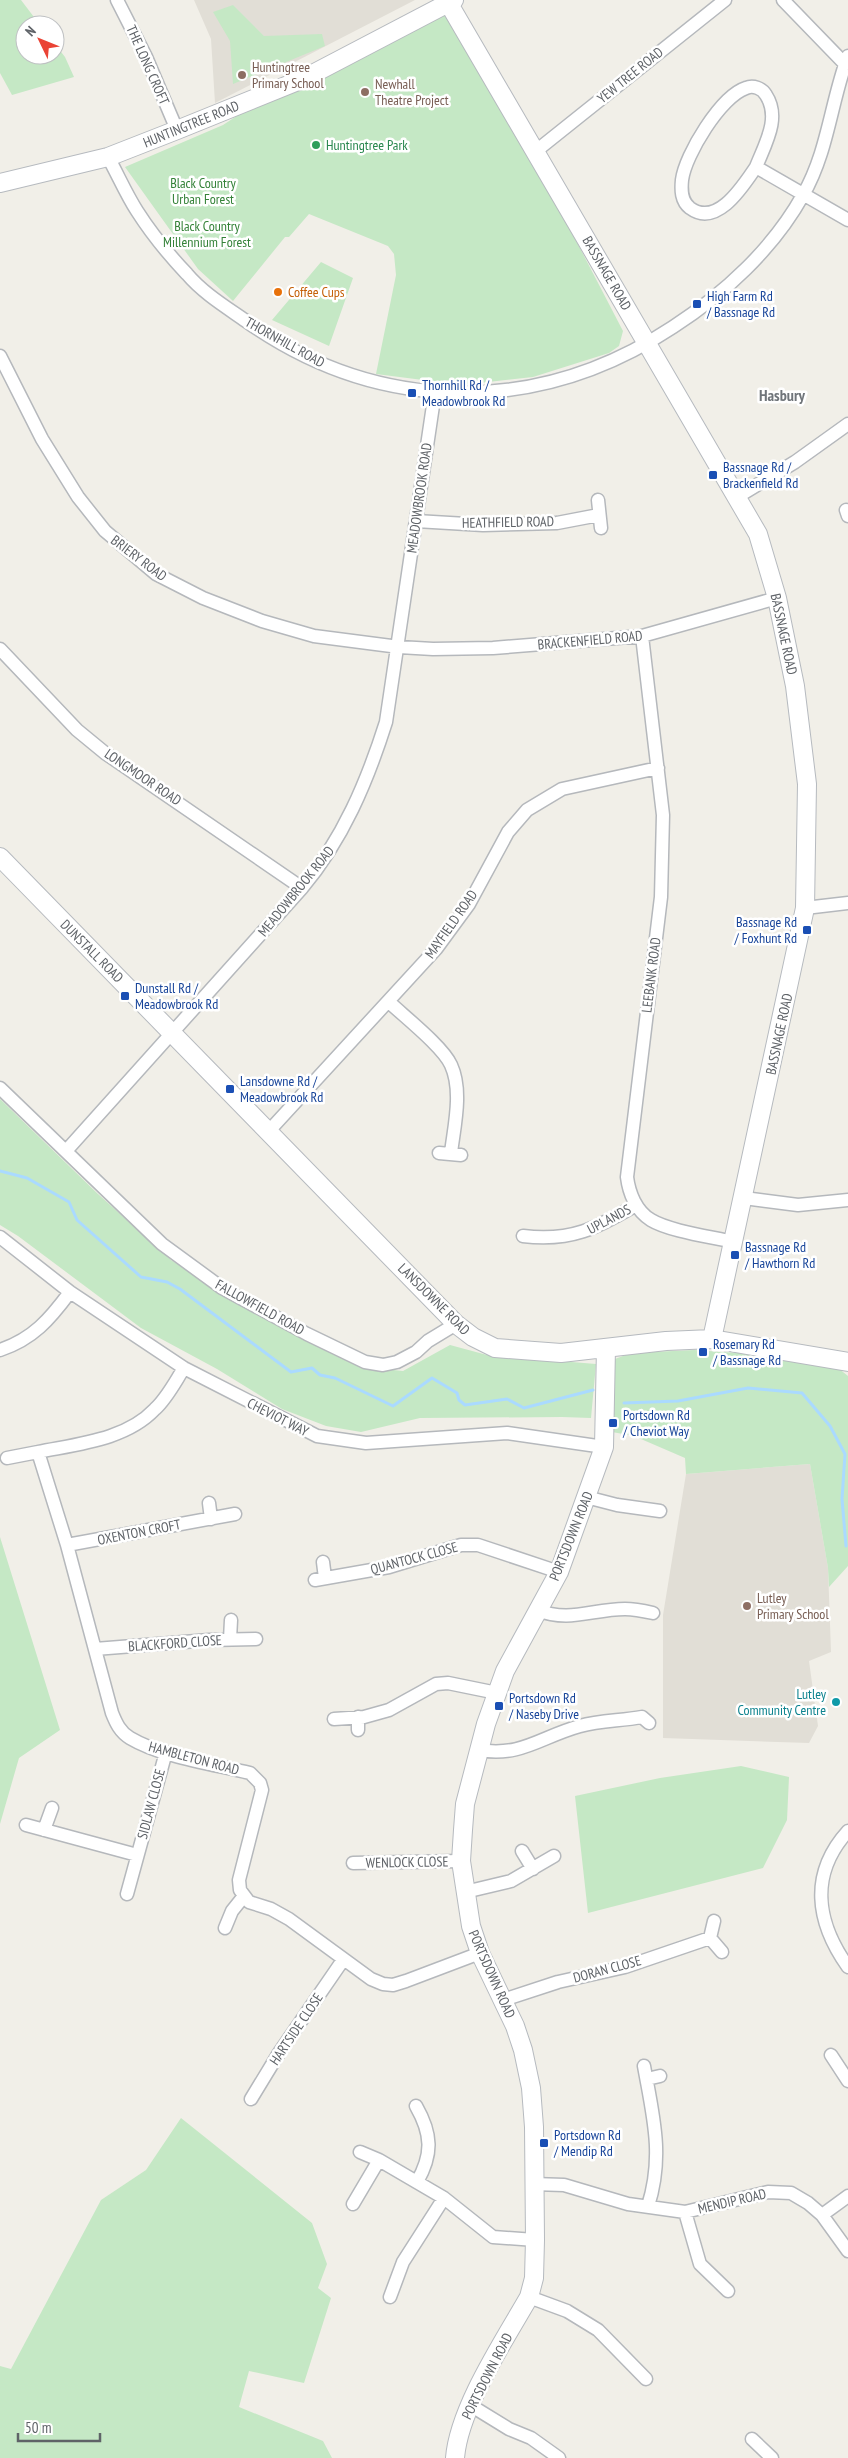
<svg xmlns="http://www.w3.org/2000/svg" width="848" height="2458" font-family="'PT Sans Narrow',sans-serif">
	<rect width="100%" height="100%" fill="#f1efe8"/>
	<path fill="#e1ded6" d="M194,0H415L215,103L211,39Z
		M810,1464L828,1568L831,1652L809,1661L818,1726L809,1743L663,1738V1615L686,1474Z"/>
	<path fill="#c5e8c5" d="M0,0H21L40,25H25V55H55V44L65,57L74,77L12,95L0,73Z
		M233,5L264,36L322,34L325,46L233,84L230,41L213,12Z
		M446,8L530,152L623,331L619,346L609,353L533,377L462,385L376,374L396,275L394,254L388,246L309,214L289,237H285L233,301L198,269L125,167L223,125L255,104Z
		M321,262L353,278L329,346L272,320Z
		M0,1099L98,1194L171,1260L257,1315L365,1367L403,1371L450,1345L487,1355L596,1364L591,1418L562,1417L420,1418L361,1432L326,1426L282,1409L217,1369L141,1328L18,1236L0,1225Z
		M694,1350L738,1353L838,1368L848,1376V1566L829,1587L828,1568L810,1464L686,1474L685,1458L634,1436L612,1432L615,1359L631,1353Z
		M0,1537L60,1730L19,1758L0,1824Z
		M741,1766L789,1777L787,1820L763,1868L588,1913L575,1796L660,1778Z
		M181,2118L312,2223L327,2264L318,2288L331,2298L304,2383L249,2371L239,2407L323,2441L332,2458H0V2366L11,2369L101,2200L146,2170Z"/>
	<g fill="none" stroke-linecap="round" stroke-linejoin="round">
		<path stroke="#aadaff" stroke-width="3" d="M0,1171L27,1178L69,1202L77,1220L141,1277L167,1282L180,1289L291,1372L312,1368L320,1375L335,1378L393,1406L432,1378L457,1393L459,1400L465,1405L507,1399L524,1408L593,1390
			M624,1403L678,1401L748,1388L802,1393L830,1426L845,1454L842,1499L846,1546"/>
		<g stroke="#b5b8bc" stroke-width="15">
			<path id="street" d="M117,0L146,57L177,130
				M783,0L845,64
				M536,151L725,0
				M108,157C118,175 126,194 137,211C151,233 169,255 187,274C203,293 226,307 246,321C379,415 538,416 673,327C724,294 773,249 803,195C828,152 831,101 848,56
				M756,167C765,144 781,118 766,95C762,88 753,85 746,88C721,96 685,155 682,180C681,190 681,201 690,208C717,228 743,186 756,167L848,220
				M0,356L42,439L78,497L105,531L156,574L203,598L262,621L314,636L399,647L433,649L493,648L642,636L777,598
				M737,497L795,462L848,424
				M598,500L601,528
				M846,510L848,516
				M416,521L483,525L557,523L599,515
				M642,636L663,815L661,897L627,1177C629,1193 636,1211 651,1220C669,1231 712,1237 733,1242
				M0,649L77,730L105,753L302,888
				M805,908L848,903
				M389,1002C405,1017 443,1047 451,1065C463,1091 454,1127 451,1153
				M0,1088L162,1244L222,1288L307,1334L365,1362L383,1365L397,1362L416,1352L428,1341L456,1324
				M268,1132L436,949L469,904L508,832L527,810L562,789L658,768
				M66,1151L302,888C343,839 367,782 386,722L435,392
				M439,1153L461,1155
				M744,1198L798,1205L848,1200
				M523,1236C571,1242 597,1228 636,1205
				M0,1237L70,1292L184,1368L317,1436L366,1443L507,1433L604,1447
				M0,1350C33,1339 50,1319 70,1292
				M184,1368C175,1382 167,1398 155,1409C126,1440 77,1444 38,1452L67,1545L112,1713C116,1723 120,1732 130,1738C162,1757 213,1764 250,1773L260,1783L262,1790L239,1880L240,1890L249,1902L271,1909L289,1919L371,1979L383,1984L393,1985L406,1981L480,1953
				M7,1458L38,1452
				M586,1497L617,1505L660,1511
				M209,1503L211,1519
				M67,1545L235,1514
				M323,1562L325,1578
				M315,1580L389,1567L461,1545H478L559,1572
				M537,1610C570,1623 592,1609 625,1609C634,1609 644,1611 653,1613
				M230,1639L231,1620
				M95,1649L209,1640L256,1639
				M358,1717V1730
				M334,1719L364,1717L389,1710L436,1684L448,1683L497,1693
				M479,1750C522,1757 540,1737 580,1726C600,1720 621,1721 642,1717L649,1723
				M26,1825L137,1855
				M44,1830L52,1808
				M848,1831C809,1874 816,1922 848,1967
				M522,1851L533,1869
				M353,1863L461,1861
				M465,1892L511,1881L554,1856
				M127,1894L166,1752
				M714,1921L710,1938L722,1952
				M225,1928L232,1911L244,1896
				M503,2000L558,1982L625,1967L710,1938
				M831,2055L848,2081
				M644,2066C653,2116 664,2156 648,2206
				M647,2079L660,2076
				M251,2099L279,2053L343,1960
				M416,2106C432,2134 433,2154 417,2182
				M360,2152L379,2160L444,2198L493,2237L535,2240
				M533,2184L564,2185L628,2204L685,2212L768,2192L791,2193L808,2203L822,2215L848,2251
				M353,2204L379,2160
				M685,2212L700,2264L728,2291
				M822,2215L848,2196
				M390,2297L403,2262L444,2198
				M529,2297L567,2311L598,2330L646,2379
				M470,2405L509,2429L531,2438L559,2458
				M752,2439L772,2458"/>
		</g>
		<g stroke="#b6babf" stroke-width="20">
			<path id="secondary" d="M449,4L758,534L777,598L795,686L807,784L805,908L712,1339
				M0,183L108,157L177,130L303,79L454,0
				M0,857L456,1324L473,1337L495,1348L561,1353L666,1341L712,1339L848,1362
				M455,2458C459,2408 504,2341 529,2297L534,2278L535,2240L534,2127L531,2088L523,2050L515,2026L480,1953L471,1926L461,1861L463,1830L465,1804L486,1724L505,1671L559,1572L604,1447L606,1348"/>
		</g>
		<use href="#street" stroke="#fff" stroke-width="12"/>
		<use href="#secondary" stroke="#fff" stroke-width="18"/>
	</g>
	<g fill="#8d6e63" stroke="#fff" stroke-width="2">
		<circle cx="242" cy="75" r="5"/>
		<circle cx="365" cy="92" r="5"/>
		<circle cx="747" cy="1606" r="5"/>
	</g>
	<circle fill="#2e9e5b" stroke="#fff" stroke-width="2" cx="316" cy="145" r="5"/>
	<circle fill="#e8710a" stroke="#fff" stroke-width="2" cx="278" cy="292" r="5"/>
	<g fill="#1a4fb4" stroke="#fff" stroke-width="2">
		<rect x="692" y="299" width="10" height="10" rx="2.5"/>
		<rect x="407" y="388" width="10" height="10" rx="2.5"/>
		<rect x="708" y="470" width="10" height="10" rx="2.5"/>
		<rect x="802" y="925" width="10" height="10" rx="2.5"/>
		<rect x="120" y="991" width="10" height="10" rx="2.5"/>
		<rect x="225" y="1084" width="10" height="10" rx="2.5"/>
		<rect x="730" y="1250" width="10" height="10" rx="2.5"/>
		<rect x="698" y="1347" width="10" height="10" rx="2.5"/>
		<rect x="608" y="1418" width="10" height="10" rx="2.5"/>
		<rect x="494" y="1701" width="10" height="10" rx="2.5"/>
		<rect x="539" y="2138" width="10" height="10" rx="2.5"/>
	</g>
	<circle fill="#0f9aa8" stroke="#fff" stroke-width="2" cx="836" cy="1702" r="5"/>
	<g text-anchor="middle" stroke-width="5" stroke-linejoin="round" paint-order="stroke">
		<g font-size="14" fill="#5f6368" stroke="#fff">
			<text transform="translate(148 65) rotate(66)" y="5">THE LONG CROFT</text>
			<text transform="translate(630 75) rotate(-39)" y="5">YEW TREE ROAD</text>
			<text transform="translate(191 124) rotate(-22)" y="5">HUNTINGTREE ROAD</text>
			<text transform="translate(607 273) rotate(60)" y="5">BASSNAGE ROAD</text>
			<text transform="translate(285 342) rotate(29)" y="5">THORNHILL ROAD</text>
			<text transform="translate(419 498) rotate(-82)" y="5">MEADOWBROOK ROAD</text>
			<text transform="translate(508 522) rotate(-1)" y="5">HEATHFIELD ROAD</text>
			<text transform="translate(139 558) rotate(37)" y="5">BRIERY ROAD</text>
			<text transform="translate(784 634) rotate(78)" y="5">BASSNAGE ROAD</text>
			<text transform="translate(590 640) rotate(-5)" y="5">BRACKENFIELD ROAD</text>
			<text transform="translate(143 777) rotate(34)" y="5">LONGMOOR ROAD</text>
			<text transform="translate(296 891) rotate(-51)" y="5">MEADOWBROOK ROAD</text>
			<text transform="translate(451 924) rotate(-55)" y="5">MAYFIELD ROAD</text>
			<text transform="translate(92 951) rotate(45)" y="5">DUNSTALL ROAD</text>
			<text transform="translate(651 975) rotate(-83)" y="5">LEEBANK ROAD</text>
			<text transform="translate(779 1034) rotate(-78)" y="5">BASSNAGE ROAD</text>
			<text transform="translate(609 1219) rotate(-28)" y="5">UPLANDS</text>
			<text transform="translate(434 1299) rotate(45)" y="5">LANSDOWNE ROAD</text>
			<text transform="translate(260 1307) rotate(29)" y="5">FALLOWFIELD ROAD</text>
			<text transform="translate(278 1417) rotate(27)" y="5">CHEVIOT WAY</text>
			<text transform="translate(139 1532) rotate(-11)" y="5">OXENTON CROFT</text>
			<text transform="translate(571 1536) rotate(-68)" y="5">PORTSDOWN ROAD</text>
			<text transform="translate(414 1558) rotate(-15)" y="5">QUANTOCK CLOSE</text>
			<text transform="translate(175 1643) rotate(-4)" y="5">BLACKFORD CLOSE</text>
			<text transform="translate(194 1758) rotate(15)" y="5">HAMBLETON ROAD</text>
			<text transform="translate(151 1804) rotate(-75)" y="5">SIDLAW CLOSE</text>
			<text transform="translate(407 1862) rotate(-1)" y="5">WENLOCK CLOSE</text>
			<text transform="translate(607 1969) rotate(-15)" y="5">DORAN CLOSE</text>
			<text transform="translate(492 1974) rotate(66)" y="5">PORTSDOWN ROAD</text>
			<text transform="translate(296 2029) rotate(-56)" y="5">HARTSIDE CLOSE</text>
			<text transform="translate(732 2201) rotate(-13)" y="5">MENDIP ROAD</text>
			<text transform="translate(487 2376) rotate(-63)" y="5">PORTSDOWN ROAD</text>
		</g>
		<g font-size="14" fill="#785e54" stroke="#fff" text-anchor="start">
			<text x="252" y="72">Huntingtree<tspan x="252" dy="16">Primary School</tspan></text>
			<text x="375" y="89">Newhall<tspan x="375" dy="16">Theatre Project</tspan></text>
			<text x="757" y="1603">Lutley<tspan x="757" dy="16">Primary School</tspan></text>
		</g>
		<g font-size="14" fill="#27864d" stroke="#fff" text-anchor="start">
			<text x="326" y="150">Huntingtree Park</text>
		</g>
		<g font-size="14" fill="#348238" stroke="#fff">
			<text x="203" y="188">Black Country<tspan x="203" dy="16">Urban Forest</tspan></text>
			<text x="207" y="231">Black Country<tspan x="207" dy="16">Millennium Forest</tspan></text>
		</g>
		<g font-size="14" fill="#c56008" stroke="#fff" text-anchor="start">
			<text x="288" y="297">Coffee Cups</text>
		</g>
		<g font-size="14" fill="#164399" stroke="#fff" text-anchor="start">
			<text x="707" y="301">High Farm Rd<tspan x="707" dy="16">/ Bassnage Rd</tspan></text>
			<text x="422" y="390">Thornhill Rd /<tspan x="422" dy="16">Meadowbrook Rd</tspan></text>
			<text x="723" y="472">Bassnage Rd /<tspan x="723" dy="16">Brackenfield Rd</tspan></text>
			<text x="797" y="927" text-anchor="end">Bassnage Rd<tspan x="797" dy="16">/ Foxhunt Rd</tspan></text>
			<text x="135" y="993">Dunstall Rd /<tspan x="135" dy="16">Meadowbrook Rd</tspan></text>
			<text x="240" y="1086">Lansdowne Rd /<tspan x="240" dy="16">Meadowbrook Rd</tspan></text>
			<text x="745" y="1252">Bassnage Rd<tspan x="745" dy="16">/ Hawthorn Rd</tspan></text>
			<text x="713" y="1349">Rosemary Rd<tspan x="713" dy="16">/ Bassnage Rd</tspan></text>
			<text x="623" y="1420">Portsdown Rd<tspan x="623" dy="16">/ Cheviot Way</tspan></text>
			<text x="509" y="1703">Portsdown Rd<tspan x="509" dy="16">/ Naseby Drive</tspan></text>
			<text x="554" y="2140">Portsdown Rd<tspan x="554" dy="16">/ Mendip Rd</tspan></text>
		</g>
		<g font-size="14" fill="#0d838f" stroke="#fff" text-anchor="end">
			<text x="826" y="1699">Lutley<tspan x="826" dy="16">Community Centre</tspan></text>
		</g>
		<g font-size="16" font-weight="bold" fill="#70757a" stroke="#fff">
			<text x="782" y="401">Hasbury</text>
		</g>
	</g>
	<g transform="translate(40 40) rotate(313)"><circle r="24" fill="#ffffff" stroke="#bfc1c3"/>
	<path d="M0-4L9 19L0 12L-9 19Z" fill="#ea4335"/>
	<text y="-8" font-size="14" font-weight="bold" text-anchor="middle" fill="#5f6368">N</text>
	</g>
	<path d="M18 2433v8h82v-8" fill="none" stroke="#5f6368" stroke-width="2.5"/>
	<text x="25" y="2433" font-size="15" fill="#5f6368" stroke="#ffffff" stroke-width="4" paint-order="stroke">50 m</text>
</svg>
